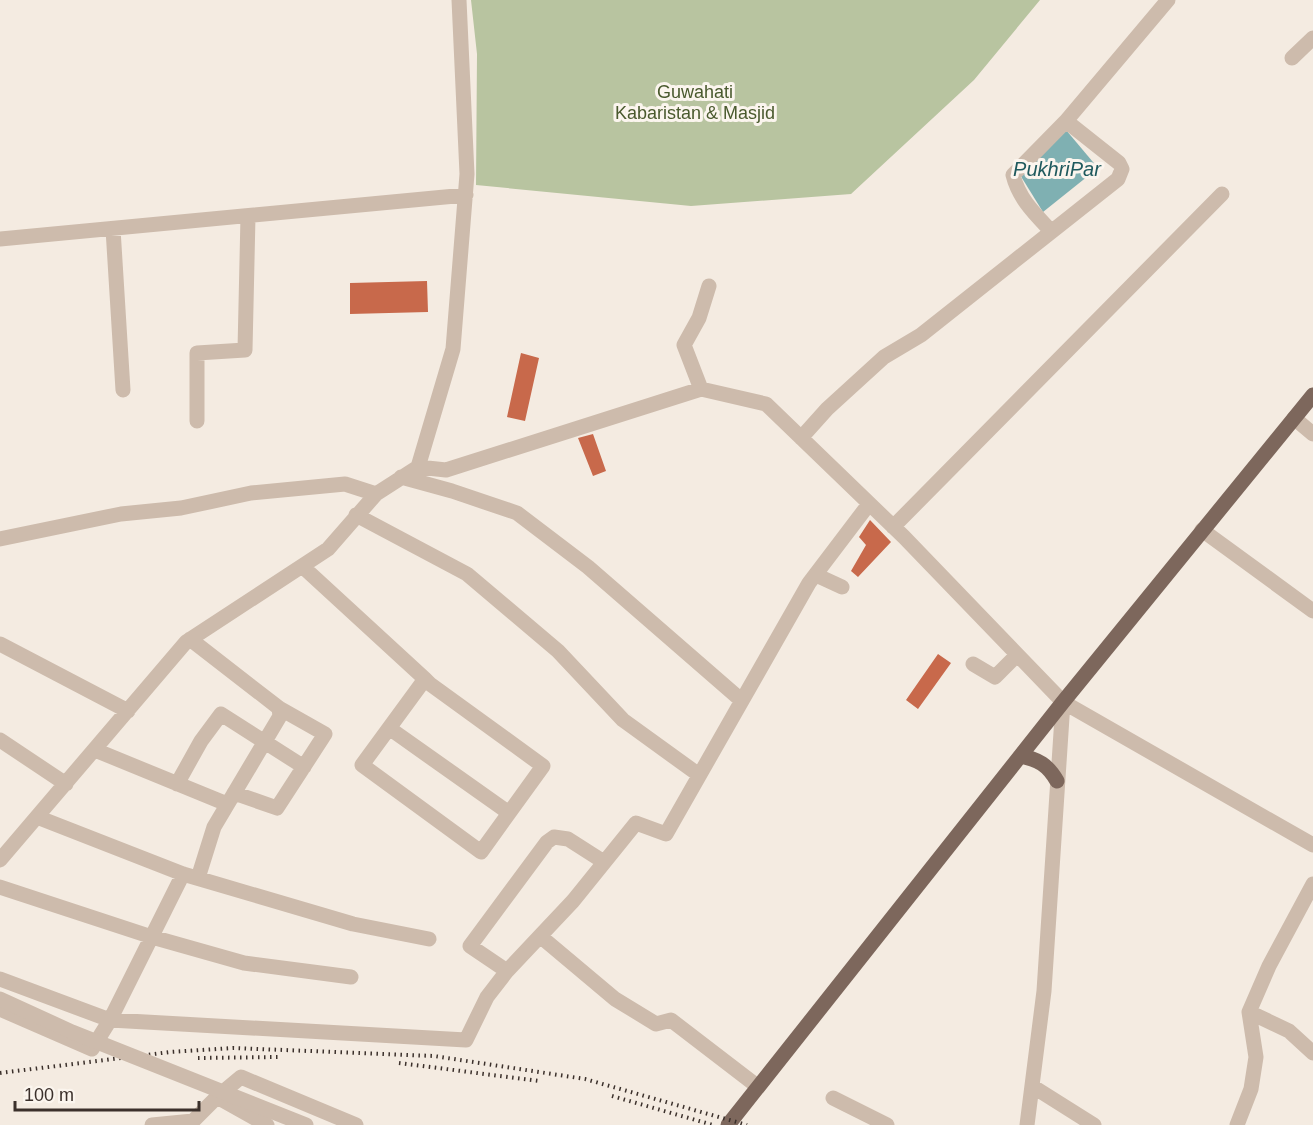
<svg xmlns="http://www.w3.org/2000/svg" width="1313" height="1125" font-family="Arial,sans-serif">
	<rect width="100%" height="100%" fill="#f4ebe1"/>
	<path fill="#b8c4a0" d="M471,0H1040L974,80L851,194L691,206L476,185L477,54Z"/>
	<path fill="#7fb0b2" d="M1066,130L1098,168L1043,212L1017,170Z"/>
	<path fill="#c8694b" d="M427,281L428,312L350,314V283Z
		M521,353L539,358L525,421L507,417Z
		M593,434L606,471L593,476L578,438Z
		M870,520L891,542L858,577L851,571L866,545L859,537Z
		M938,654L951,663L918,709L906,700Z"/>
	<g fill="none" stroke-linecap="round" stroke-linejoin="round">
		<path stroke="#cdbbac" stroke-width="15" d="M1292,58L1313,38
			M1066,121L1168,0
			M113,229L123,390
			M0,239L466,195
			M701,389L684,345L699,318L709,286
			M1294,418L1313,434
			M197,421V353L245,350L248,216
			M801,438L827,409L884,357L921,335L1118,179L1122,169L1119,163L1066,121L1013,175C1019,199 1035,214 1051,231
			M418,467L446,470L701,389L766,404L904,537L1063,702L1313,845
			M401,477L452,491L517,513L588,567L741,700
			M356,515L467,574L558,651L623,720L699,775
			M893,527L1222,194
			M1202,530L1313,611
			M0,539L121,514L181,508L251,493L345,484L376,494
			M302,566L425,679L430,684L543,766L481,852L362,765L425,679
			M816,575L842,587
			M190,639L279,708L280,716L214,827L198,878
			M0,644L128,711
			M973,664L995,677L1017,655
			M389,728L509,813
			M0,740L66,784
			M95,750L227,804
			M177,784L201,741L221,714L304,767
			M234,793L277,808L325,734L279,708
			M37,817L183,874L353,924L429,939
			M0,860L186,642L328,549L376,494L418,467L453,349L467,174L459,0
			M183,874L110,1020L466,1040L487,997L507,971L573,901L636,823L666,834L809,583L869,504
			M0,887L152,937L244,963L351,977
			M540,936L615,999L656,1024L671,1020L757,1086
			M507,971L470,946L547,842L554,837L568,839L604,862
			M0,979L110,1020L92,1049L0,1009
			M1249,1012L1289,1031L1313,1053
			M1032,1086L1094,1125
			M217,1097L241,1077L356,1125
			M833,1098L887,1125
			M152,1125L193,1121L217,1097L267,1125
			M1027,1125L1044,991L1063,702
			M1237,1125L1251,1089L1256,1057L1249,1012L1269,966L1313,884"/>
		<path stroke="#7d675c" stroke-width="15" d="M1020,756C1038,759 1048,765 1057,781
			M728,1125L1063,702L1313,395"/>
		<path stroke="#3b302b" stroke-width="4" stroke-dasharray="1.5 4.5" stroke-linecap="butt" d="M198,1058L279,1057
			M399,1063L539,1081
			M0,1073L170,1052L234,1048L434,1056L585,1079L747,1125
			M612,1096L713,1125"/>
		<path stroke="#cdbbac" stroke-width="15" d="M0,999L72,1032L306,1125"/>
	</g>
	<g text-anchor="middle" stroke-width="6" stroke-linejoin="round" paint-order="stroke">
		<g font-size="18" fill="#4a5a2e" stroke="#fbf5ee">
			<text x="695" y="98">Guwahati<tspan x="695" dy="21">Kabaristan &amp; Masjid</tspan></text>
		</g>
		<g font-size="20" font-style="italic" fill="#1f5a5e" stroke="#fbf5ee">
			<text x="1057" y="176">PukhriPar</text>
		</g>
	</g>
	<path d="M15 1101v9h184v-9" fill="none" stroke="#3b302b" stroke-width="3"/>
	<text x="24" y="1101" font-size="18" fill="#3b302b" stroke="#fbf5ee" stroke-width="4.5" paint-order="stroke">100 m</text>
</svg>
